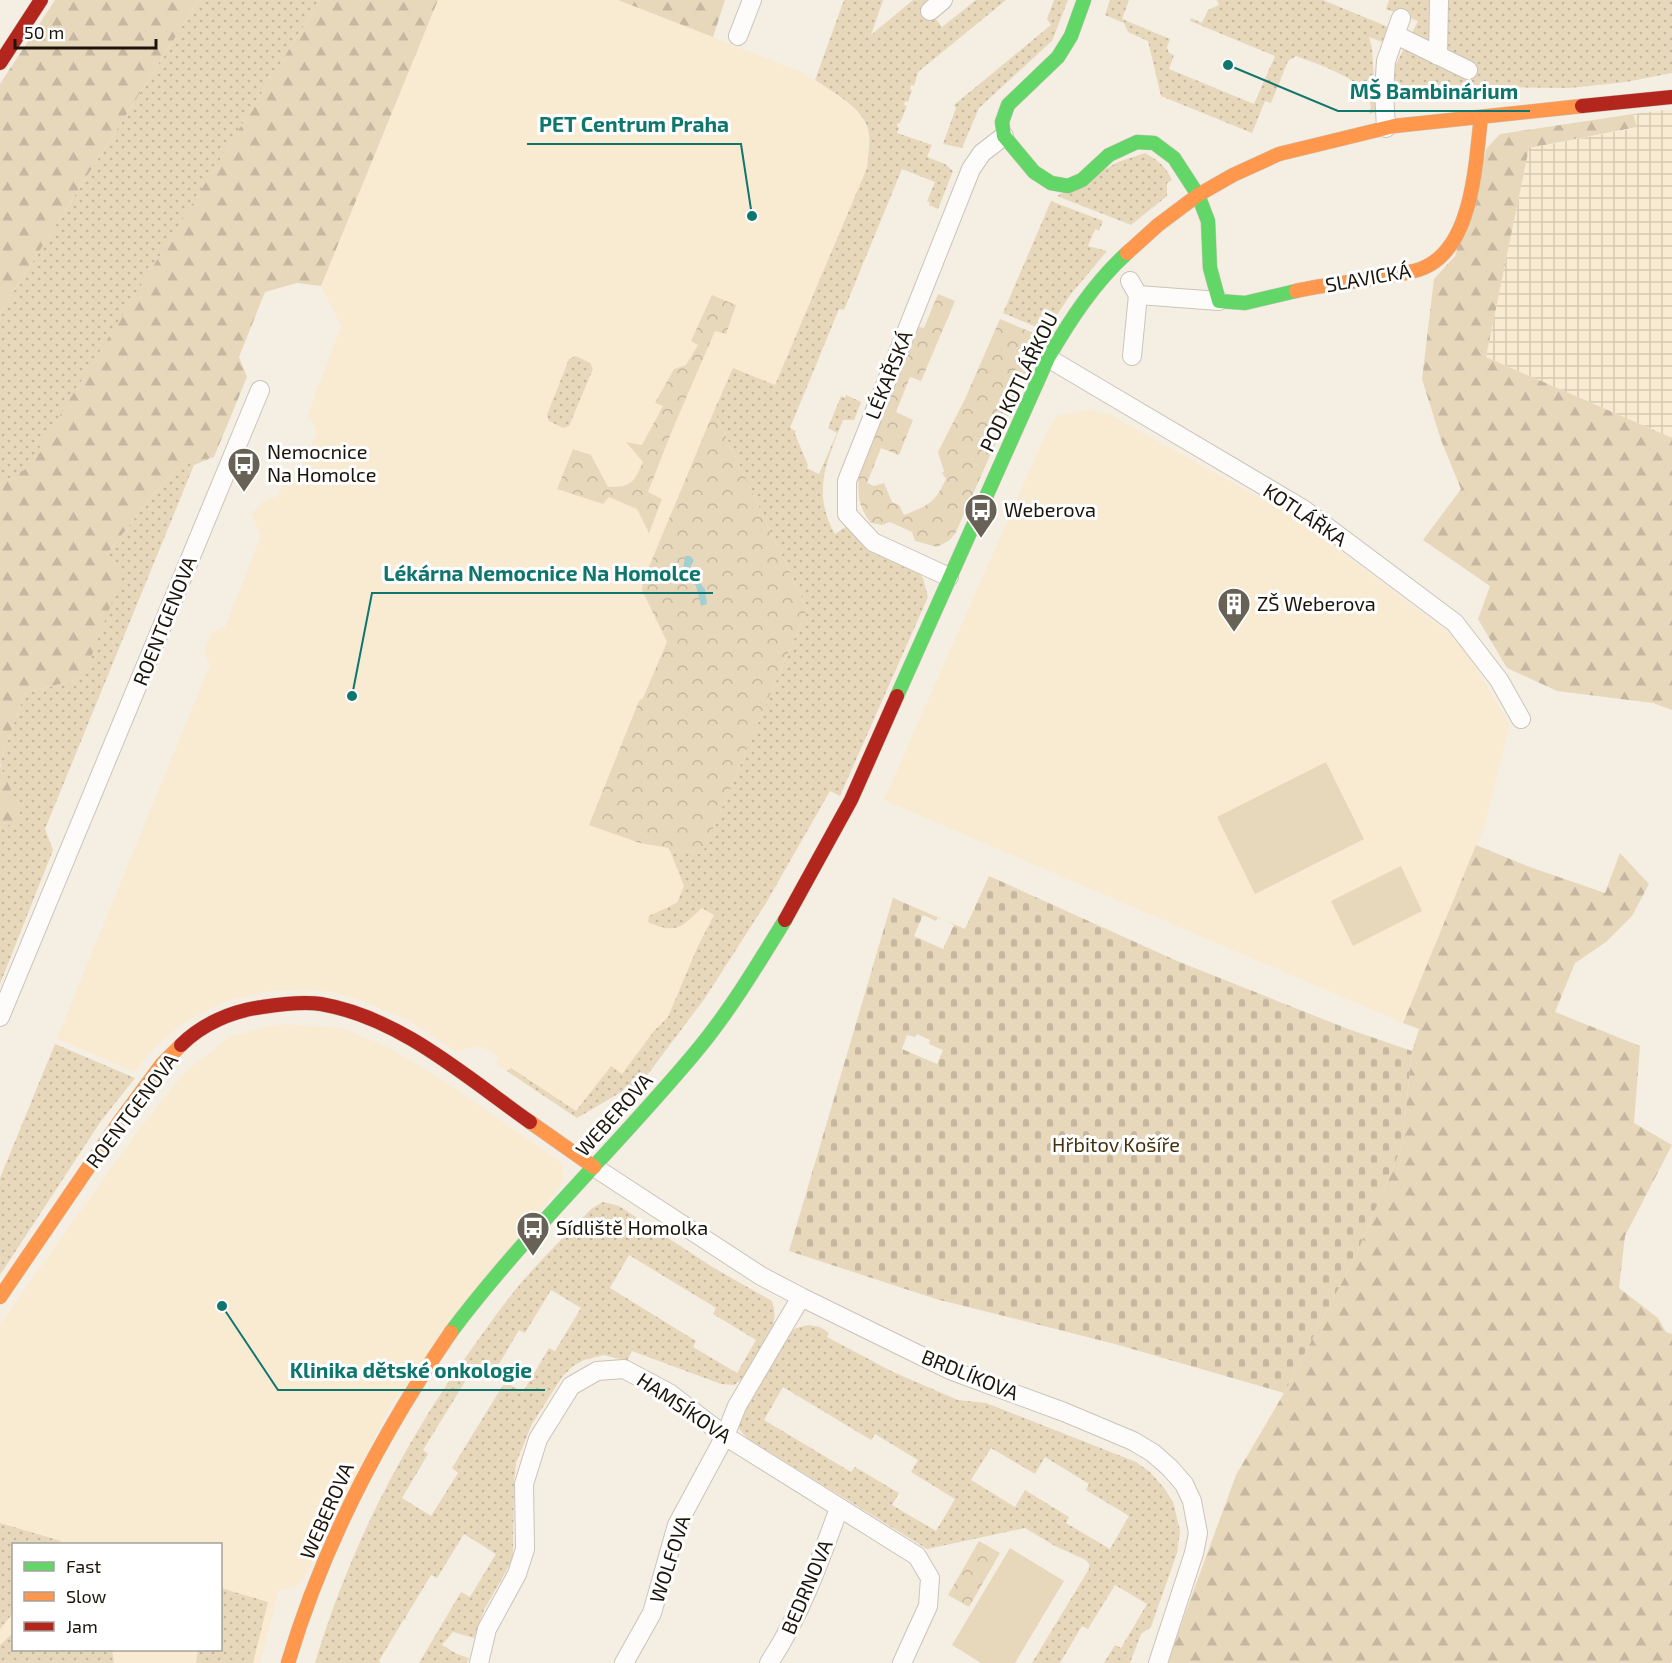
<svg xmlns="http://www.w3.org/2000/svg" width="1672" height="1663" font-family="'Exo 2',sans-serif">
	<defs>
		<pattern id="industrial-grid" width="8" height="8" patternUnits="userSpaceOnUse" patternTransform="scale(1.5)"><rect width="8" height="8" fill="#f9ebd2"/><path d="M0 4h8M4 0v8" fill="none" stroke="#d5c9b3"/></pattern>
		<pattern id="grass-dots" width="8" height="8" patternUnits="userSpaceOnUse" patternTransform="scale(1.5)"><rect width="8" height="8" fill="#e7d8bc"/><path d="M2 2h.1M6 6h.1" fill="none" stroke="#c6b8a0" stroke-width="1.8" stroke-linecap="round"/></pattern>
		<pattern id="forest-firs" width="22" height="20" patternUnits="userSpaceOnUse" patternTransform="scale(1.5)"><rect width="22" height="20" fill="#e7d8bc"/><path d="M5 1l3.5 6h-7zM16 11l3.5 6h-7z" fill="#c6b8a0"/></pattern>
		<pattern id="cemetery-stones" width="16" height="16" patternUnits="userSpaceOnUse" patternTransform="scale(1.5)"><rect width="16" height="16" fill="#e7d8bc"/><path d="M2 7V4a2 2 0 0 1 4 0v3zM10 15v-3a2 2 0 0 1 4 0v3z" fill="#c6b8a0"/></pattern>
		<pattern id="park-crowns" width="20" height="18" patternUnits="userSpaceOnUse" patternTransform="scale(1.5)"><rect width="20" height="18" fill="#e7d8bc"/><path d="M2 6a3 3 0 1 1 6 0M12 15a3 3 0 1 1 6 0" fill="none" stroke="#c6b8a0"/></pattern>
	</defs>
	<rect width="100%" height="100%" fill="#f5eee2"/>
	<path fill="#f9ebd2" fill-rule="evenodd" d="M438,0H618L799,71L844,99L862,117L869,132L867,168L767,403L766,903L705,998L645,1078L577,1118L496,1064L499,1057L487,1050L479,1046L455,1051L410,1021L359,1000L333,992L308,990L271,991L227,1001L192,1018L181,1025L156,1046L134,1072L57,1038L210,665L204,652L212,632L225,627L261,536L251,512L259,508L262,502L278,496L287,474L302,468L317,433L311,419L307,417L341,326L321,286Z
		M1090,410L1109,414L1298,519L1450,634L1466,652L1510,724L1484,828L1403,1023L884,800L1049,427L1058,415Z
		M280,1024L341,1028L392,1049L441,1079L558,1160L563,1165V1181L392,1403L303,1580L297,1586L279,1590L260,1663H0V1324L134,1136L185,1072L231,1036ZM14,1544H220V1650H14Z"/>
	<path fill="url(#industrial-grid)" d="M1672,109V438L1486,357L1529,148L1636,128L1633,114Z"/>
	<path fill="url(#grass-dots)" fill-rule="evenodd" d="M199,0H320L26,470L0,483V313Z
		M844,0H883L871,35L913,0H929L924,5L942,27L976,0H1006L918,72L914,86L911,85L910,89L912,90L908,102L905,101L904,105L907,106L900,123H898L897,126L899,128L897,133L932,145L927,157L945,164L953,171L938,209L929,205L930,203L927,201L935,182L902,169L844,310L839,309L790,428L796,431L795,434L808,465L807,468L819,474L837,433L828,428L841,396L845,398L846,395L861,402L854,420H843C827,461 811,492 835,534L847,526L860,542L872,550L918,572L923,578L928,597L840,796L830,791L766,903L705,998L645,1078L577,1118L507,1071L511,1068L576,1111L611,1066L622,1074L654,1031L668,1017L697,948L714,915L702,908C681,927 677,935 648,922L649,916L677,903L684,886L669,848L702,854L807,609L714,411L733,368L775,385L867,168C868,157 870,144 869,134C867,110 833,92 815,80Z
		M1054,0H1068L1052,41L979,108L962,148L943,144L956,108L954,105L1051,25L1047,19Z
		M1110,0H1129L1122,19L1170,39L1167,47L1169,53L1174,55L1169,69L1254,104L1275,56L1190,21L1191,18L1202,23L1208,10L1219,5L1217,0H1323L1405,34L1393,46L1369,37L1372,48L1376,112L1369,114C1382,83 1316,64 1296,56L1288,61L1271,103L1265,101L1252,133L1161,96L1148,41L1128,32L1124,23L1105,15Z
		M1389,0H1672V73L1626,82L1570,88L1488,87L1435,94H1396L1393,70L1418,21L1386,9Z
		M1145,153C1158,160 1166,167 1172,180L1167,183V196L1131,225L1057,196L1118,162Z
		M1051,201L1103,221L1099,231L1095,229L1088,246L1107,251L1071,294L1046,331L1003,313Z
		M576,356L590,363L593,369L569,426L563,428L549,421L547,415L569,359Z
		M214,457L194,465L45,829L53,850L0,984V822L16,827L0,762L25,693L83,678L107,554L151,497L181,464Z
		M55,1044L135,1078L101,1121L0,1275V1178Z
		M603,1202L619,1206L714,1268L772,1301C774,1308 775,1313 774,1320C772,1337 748,1377 734,1385L721,1384L632,1351L627,1361L604,1355L584,1360L573,1366L562,1377L532,1424L516,1463L514,1481L513,1559L484,1610L474,1638L453,1632L442,1645L457,1654L469,1658L467,1663H419L461,1592L470,1597L496,1554L464,1534L437,1578L431,1575L405,1618L408,1620L404,1619L379,1661L381,1663H315C350,1546 406,1438 478,1340C494,1318 510,1295 528,1275C548,1252 570,1231 591,1209ZM629,1255L716,1308L713,1314L756,1340L737,1373L693,1347L696,1341L610,1288ZM551,1290L581,1308L555,1351L549,1348L523,1392L505,1382L452,1468L458,1473L431,1516L402,1498L428,1454L423,1450L476,1364L493,1374L519,1330L525,1333Z
		M808,1325L820,1327L829,1333L827,1337L893,1372L958,1400L986,1403L1136,1462L1150,1472L1164,1488L1173,1502L1180,1531L1177,1553L1151,1627L1141,1634L1130,1663H1104L1115,1645L1121,1648L1147,1604L1115,1585L1088,1629L1082,1626L1060,1663H1032L1089,1569V1564L1086,1560L1055,1546L1025,1528L927,1549L747,1438L740,1430L737,1421L787,1336L796,1328ZM783,1387L871,1440L875,1434L918,1460L911,1472L955,1499L936,1531L892,1505L899,1493L855,1467L851,1472L764,1420ZM991,1448L1035,1474L1045,1457L1089,1484L1086,1490L1129,1516L1110,1549L1066,1523L1069,1517L1025,1490L1015,1507L971,1480Z
		M0,1523L61,1541L60,1544H14L13,1613L0,1629Z
		M221,1588L268,1602L253,1663H196L198,1650H220Z
		M13,1633L14,1650H112L114,1663H0V1645Z"/>
	<path fill="url(#forest-firs)" d="M55,0H199L0,313V84Z
		M320,0H438L321,286L297,283L265,292L239,357L247,377L214,457L181,464L151,497L107,554L122,576L83,678L25,693L0,762V483L26,469Z
		M618,0H725L713,37Z
		M1633,114L1637,127L1529,148L1486,357L1672,438V710L1653,703L1557,691L1507,668L1478,619L1490,586L1423,540L1461,489L1441,440L1422,379L1434,279L1455,256L1487,148L1500,134Z
		M0,765L20,811L16,827L0,822Z
		M1476,845L1527,866L1605,893L1620,853L1649,884L1632,916L1606,942L1575,963L1555,1012L1640,1046L1634,1123L1672,1145L1625,1236L1619,1288L1658,1318L1666,1332L1672,1334V1661L1671,1663H1167L1236,1475L1284,1393L1357,1253L1402,1146L1412,1051L1419,1029L1403,1023Z"/>
	<path fill="url(#cemetery-stones)" fill-rule="evenodd" d="M989,876L1177,961L1348,1029L1412,1051L1402,1146L1357,1253L1284,1393L1115,1344L936,1299L789,1251L893,898L965,929ZM923,915L936,921L938,917L954,925L943,949L914,936ZM917,1034L930,1040L929,1044L943,1050L937,1064L902,1049L907,1035L915,1037Z"/>
	<path fill="url(#park-crowns)" d="M938,294L955,301L921,381L910,377L896,412L913,420L899,455L881,448L867,483L874,486L884,483L892,502L899,505L904,515C929,505 934,504 946,479L942,473L944,471L938,452L965,399L1000,319L1043,337L956,532L950,540L937,547L915,541L912,532L890,522L882,525L871,523C859,508 857,495 859,476L919,327L924,328Z
		M712,295L736,305L726,334L715,331L671,433L648,492L662,499L649,533L637,509L609,497L603,504L557,489L573,449L591,455L608,487C631,487 634,483 643,462L626,442L642,445L663,406L655,403L674,369L686,365L698,345L691,341Z
		M714,411L807,609L702,854L640,843L589,825L639,701L643,698L667,642L642,590L643,581Z
		M979,1541L1000,1553L969,1607L948,1595Z"/>
	<path fill="#e7d8bc" d="M1326,762L1364,839L1255,894L1217,817Z
		M1401,866L1422,911L1353,946L1331,901Z
		M1010,1548L1064,1581L1015,1663H981L952,1645Z"/>
	<path fill="#a4cfd0" d="M685,556H690L694,560L689,570L705,589L707,604L701,606L696,586L683,571Z"/>
	<g fill="none" stroke-linecap="round" stroke-linejoin="round">
		<g stroke="#cac4b9" stroke-width="20">
			<path id="street" d="M930,11L943,0
				M1396,35L1468,70
				M738,36L752,0
				M1438,56L1439,0
				M1386,128L1384,91L1386,61L1401,18
				M1130,281L1138,295L1219,301
				M1132,356L1138,295
				M1048,358L1303,509L1455,623L1499,680L1521,719
				M949,577L873,542L847,514V481L971,169L982,153L1004,136
				M0,1017L260,390
				M594,1167L761,1276L801,1297L950,1370L1064,1412L1133,1441L1153,1453L1170,1468L1184,1484L1192,1501L1198,1533L1194,1553L1158,1663
				M479,1663L487,1629L517,1574L525,1549L524,1484L538,1439L571,1386L597,1371L624,1369L669,1393L725,1436L917,1556L930,1578L928,1606L902,1663
				M624,1663L652,1613L677,1525L725,1436L737,1406L801,1297
				M769,1663C800,1616 820,1561 839,1508"/>
		</g>
		<g stroke="#cac4b9" stroke-width="15">
			<path id="fast" d="M1084,0L1071,36L1058,57L1008,105L1002,122L1004,136L1034,172L1051,183L1068,186L1082,180L1109,155L1137,142L1154,143L1174,158L1198,195L1208,221L1210,268L1219,301L1245,303L1296,291
				M897,696L1048,358C1070,320 1094,283 1127,253
				M451,1332C527,1231 619,1145 699,1048C731,1009 758,964 785,920"/>
		</g>
		<g stroke="#cac4b9" stroke-width="15">
			<path id="slow" d="M1127,253L1158,225L1198,195L1233,175L1279,154L1394,126L1582,106
				M1296,291C1334,282 1375,281 1414,271C1473,257 1475,166 1481,117
				M530,1122L594,1167
				M0,1297L120,1121L162,1064L181,1045
				M288,1663C323,1545 382,1433 451,1332"/>
		</g>
		<g stroke="#cac4b9" stroke-width="15">
			<path id="jam" d="M0,63L41,0
				M1582,106L1672,97
				M785,920L851,800L897,696
				M181,1045C202,1024 232,1011 262,1007C281,1004 303,1001 321,1004C401,1018 466,1077 530,1122"/>
		</g>
		<use href="#street" stroke="#fefcfb" stroke-width="18"/>
		<use href="#fast" stroke="#63d668" stroke-width="14"/>
		<use href="#slow" stroke="#ff974d" stroke-width="14"/>
		<use href="#jam" stroke="#b3261e" stroke-width="14"/>
	</g>
	<defs>
		<g id="bus-pin" transform="scale(1.725)"><path d="M0 17L-7.5 6A9.5 9.5 0 1 1 7.5 6Z" fill="#676156" stroke="#fff"/><path d="M-5-6H5V4H4V6H2V4H-2V6H-4V4H-5ZM-3.5-4V0h7V-4ZM-3.5 1.2v1.5H-2V1.2ZM2 1.2v1.5H3.5V1.2Z" fill="#fff"/></g>
		<g id="building-pin" transform="scale(1.725)"><path d="M0 17L-7.5 6A9.5 9.5 0 1 1 7.5 6Z" fill="#676156" stroke="#fff"/><path d="M-4-6H4V6H1V3H-1V6H-4ZM-2.5-4.3h1.7v1.8h-1.7ZM.8-4.3h1.7v1.8H.8ZM-2.5-1h1.7V.8h-1.7ZM.8-1h1.7V.8H.8Z" fill="#fff"/></g>
	</defs>
	<g fill-rule="evenodd">
		<use href="#bus-pin" x="244" y="464"/>
		<use href="#bus-pin" x="981" y="510"/>
		<use href="#building-pin" x="1234" y="604"/>
		<use href="#bus-pin" x="533" y="1228"/>
	</g>
	<g text-anchor="middle" stroke-width="6" stroke-linejoin="round" paint-order="stroke">
		<g font-size="20" fill="#1b150b" stroke="#fff">
			<text transform="translate(1368 278) rotate(-10)" y="7">SLAVICKÁ</text>
			<text transform="translate(889 375) rotate(-68)" y="7">LÉKAŘSKÁ</text>
			<text transform="translate(1019 382) rotate(-64)" y="7">POD KOTLÁŘKOU</text>
			<text transform="translate(1305 515) rotate(34)" y="7">KOTLÁŘKA</text>
			<text transform="translate(165 621) rotate(-68)" y="7">ROENTGENOVA</text>
			<text transform="translate(132 1111) rotate(-53)" y="7">ROENTGENOVA</text>
			<text transform="translate(614 1115) rotate(-48)" y="7">WEBEROVA</text>
			<text transform="translate(970 1375) rotate(22)" y="7">BRDLÍKOVA</text>
			<text transform="translate(684 1408) rotate(34)" y="7">HAMSÍKOVA</text>
			<text transform="translate(327 1511) rotate(-66)" y="7">WEBEROVA</text>
			<text transform="translate(670 1559) rotate(-72)" y="7">WOLFOVA</text>
			<text transform="translate(807 1587) rotate(-67)" y="7">BEDRNOVA</text>
		</g>
		<g font-size="20" fill="#1b150b" stroke="#fff" text-anchor="start">
			<text x="267" y="459">Nemocnice<tspan x="267" dy="23">Na Homolce</tspan></text>
			<text x="1004" y="517">Weberova</text>
			<text x="1257" y="611">ZŠ Weberova</text>
			<text x="556" y="1235">Sídliště Homolka</text>
		</g>
		<g font-size="20" fill="#42310c" stroke="#fff">
			<text x="1116" y="1152">Hřbitov Košíře</text>
		</g>
	</g>
	<path fill="none" stroke="#0f766e" stroke-width="2" d="M1228 65L1338 111H1530M752 216L741 144H527M352 696L372 593H713M222 1306L278 1390H545"/>
	<g fill="#0f766e" stroke="#fff" stroke-width="2">
		<circle cx="1228" cy="65" r="6"/>
		<circle cx="752" cy="216" r="6"/>
		<circle cx="352" cy="696" r="6"/>
		<circle cx="222" cy="1306" r="6"/>
	</g>
	<g font-size="21" text-anchor="middle" font-weight="bold" fill="#0f766e" stroke="#fff" stroke-width="6" stroke-linejoin="round" paint-order="stroke">
		<text x="1434" y="99">MŠ Bambinárium</text>
		<text x="634" y="132">PET Centrum Praha</text>
		<text x="542" y="581">Lékárna Nemocnice Na Homolce</text>
		<text x="411" y="1378">Klinika dětské onkologie</text>
	</g>
	<rect x="12" y="1543" width="210" height="108" fill="#ffffff" stroke="#a4a19d" stroke-width="1.5"/>
	<rect x="24" y="1562" width="30" height="9" fill="#63d668" stroke="#a4a19d" stroke-width="1.5"/>
	<text x="66" y="1573" font-size="18" fill="#1b150b">Fast</text>
	<rect x="24" y="1592" width="30" height="9" fill="#ff974d" stroke="#a4a19d" stroke-width="1.5"/>
	<text x="66" y="1603" font-size="18" fill="#1b150b">Slow</text>
	<rect x="24" y="1622" width="30" height="9" fill="#b3261e" stroke="#a4a19d" stroke-width="1.5"/>
	<text x="66" y="1633" font-size="18" fill="#1b150b">Jam</text>
	<path d="M15 39v9h141v-9" fill="none" stroke="#1b150b" stroke-width="3"/>
	<text x="24" y="39" font-size="18" fill="#1b150b" stroke="#ffffff" stroke-width="4.5" paint-order="stroke">50 m</text>
</svg>
